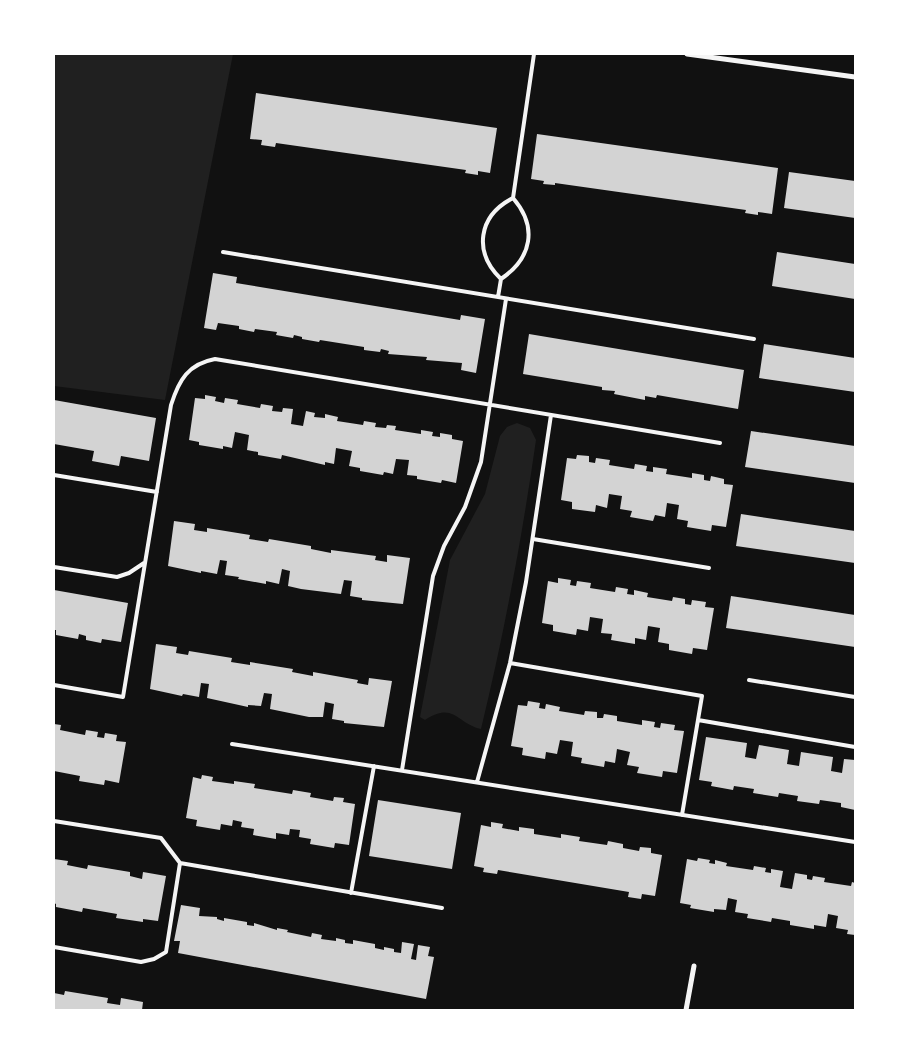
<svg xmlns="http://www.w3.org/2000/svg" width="909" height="1064" font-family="'PT Serif',serif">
	<rect width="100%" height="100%" fill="#111"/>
	<path fill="#202020" d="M54,54H233L165,400L54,386Z
		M517,423L530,428L536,440C522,538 504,634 481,729C457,724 454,701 425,720L420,717L450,560L485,494L500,436L507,427Z"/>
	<path fill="#d3d3d3" d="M256,93L497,128L490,173L478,171V175L465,173L466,170L276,143L275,147L261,145L262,140L250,139Z
		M537,134L778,168L772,214L758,212V215L745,213L746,210L555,183V185L543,184L544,181L531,179Z
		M789,172L855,181V218L784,208Z
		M777,252L855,264V299L772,286Z
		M213,273L237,277L236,283L460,320L461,315L485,319L476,373L461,370L462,363L426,360L427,357L388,354L389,351L381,349L380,352L364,350V347L320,340L319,342L302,339V337L294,335L293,338L276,335L277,332L255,329L254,332L239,329V326L218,323L216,330L204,328Z
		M529,334L744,370L738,409L657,395L656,398L645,396V400L614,394L615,391L602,390V387L523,374Z
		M764,344L855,358V392L759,378Z
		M205,395L216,397L215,401L224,403L225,398L238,400L237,404L260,408L261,404L273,406L272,411L282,412L283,408L293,409L291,424L303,426L306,411L315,413L314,417L325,418V414L338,417L337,421L363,425L364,421L376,423L375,427L386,428L387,425L396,426L395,430L421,434V430L433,432L432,436L440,437V433L452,435V439L463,441L456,483L442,480L441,483L417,479V476L407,475L409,460L396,459L393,474L384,472L383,475L360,471V468L349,466L352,451L336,448L334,464L325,462V465L282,455L281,459L258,455V452L247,450L249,435L235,432L232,448L223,446V449L199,445V442L189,440L195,398L205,399Z
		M54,400L156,418L149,461L121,456L119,466L92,461L94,451L54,444Z
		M751,431L855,446V483L745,467Z
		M577,455L589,456V462L595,463L596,458L610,460L609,465L634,469L635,464L647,466L646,471L653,472V467L667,469L666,474L692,478V473L704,475V480L710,481L711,476L724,479V484L733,485L726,527L712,525L711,531L687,527L688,521L677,519L679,505L667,503L665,517L655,515L653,521L630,517L632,511L620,509L622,496L609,494L607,508L596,505L595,512L572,509V502L561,500L567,458L576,459Z
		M741,514L855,531V563L736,546Z
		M174,521L195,524L194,530L207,532V528L250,535L249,539L268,542L269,539L311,546V549L331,553V550L376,556L375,560L387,562V555L410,558L403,604L362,600V598L350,596L352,581L344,580L341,594L301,589L288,586L290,571L282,569L279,584L266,581V584L238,579L239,577L225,575L227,561L220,560L217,574L201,571V573L168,566Z
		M558,578L571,580L570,585L576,586L577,581L591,583L590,588L615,592L616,587L628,589L627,594L634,595V590L648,593L647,597L672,601L673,597L685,599V604L691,605L692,600L706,602L705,607L714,608L707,650L693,648L692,654L669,650V644L658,642L660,628L648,626L646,640L635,638V644L611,640L612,634L601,633L603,619L590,617L588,631L577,629L576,635L553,631V625L542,623L548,581L558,583Z
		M54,590L128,603L121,642L102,639L101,643L86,640V636L79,634L78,639L56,635V630H54Z
		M731,596L855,615V647L726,628Z
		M156,644L177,647L176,653L188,655L189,651L232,658L231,662L250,665V662L293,669L292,672L313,676V672L358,680L357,683L368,685L369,678L392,681L384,727L344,723V721L332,719L334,704L325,702L323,717H309L270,709L272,694L264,693L261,706L248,705V707L207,698L209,684L201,683L199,697L183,694L182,696L150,689Z
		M528,701L540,703L539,708L545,709L546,704L560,707L559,711L584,715L585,711L597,712V718H603L604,714L617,716V721L642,725V720L655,722L654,727L660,728L661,723L675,725L674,730L684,731L677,773L663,771L662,777L637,773L639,767L627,765L630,752L617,749L615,763L605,761L604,767L581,763L582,758L571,756L573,742L560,740L557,754L546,752L545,759L522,755L523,748L511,746L518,705L527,706Z
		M54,724L61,725L60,730L85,735L86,730L98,732L97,737L104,738L105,733L117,735L116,741L126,742L119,783L105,780L104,785L79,781L80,776L54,771Z
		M706,737L747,743L745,757L756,759L759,745L789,750L787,764L799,766L801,752L833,757L831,771L842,773L844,759L855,760V810L841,807V803L820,800L819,804L797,801L798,796L779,793L778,797L753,793L754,789L734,786L733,790L711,786L712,782L699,780Z
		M202,775L213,777L212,781L234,784V781L255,784L254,788L292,794L293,790L311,793L310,797L333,801L334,797L344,798L343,802L355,804L349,845L335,843L334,848L310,844L311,839L299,837L300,830L290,829L289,835L276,833V839L253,835L254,829L241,827L242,822L233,820L232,826L221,824L220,830L196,826L197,820L186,818L193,777L201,779Z
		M378,800L461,813L452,869L369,856Z
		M491,822L503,824L502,828L519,831V827L534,829V834L561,838V834L580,837L579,841L607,845L608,841L623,844V848L639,851L640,847L651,848V853L662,855L655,896L642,894L641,899L628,897L629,892L498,870L497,874L483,872L484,868L474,866L481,825L491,827Z
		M698,858L710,860L709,863L715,864V860L727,863L726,866L753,870L754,866L766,868L765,872L771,873V869L783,871L780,887L792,889L795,873L807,875V879L812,880L813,876L825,878L824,882L851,886L852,882L855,883V935L847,934L848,930L836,928L838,916L828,914L826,927L814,925V929L790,925V921L772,918L771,922L747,918L748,914L735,912L737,900L728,898L726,910L714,909V912L690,908L691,905L680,903L687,859L697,861Z
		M54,859L68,861L67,865L87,869L88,865L130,872V876L142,879L143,872L166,876L158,921L143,919V922L116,918L117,914L83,908L82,912L56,907V904L54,903Z
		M181,905L200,908L199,916L217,917V919L224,921V918L247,922V925L254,926V923L277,930V928L288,930L287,932L311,937L312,933L322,935L321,939L336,941V938L345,940V943L353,944V940L375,944V948L384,950V947L394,949V952L401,953L402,942L414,944L411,959L416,960L418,945L430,947L428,956L434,957L426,999L178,953L180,941H174Z
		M65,991L108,998L107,1003L120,1005L121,998L143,1002L142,1010H54V993L64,995Z"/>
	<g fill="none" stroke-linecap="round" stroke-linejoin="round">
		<path stroke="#f5f5f5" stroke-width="4" d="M223,252L754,339
			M501,279C473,252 478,216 513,198
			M498,297L501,279C532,258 538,227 513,198L534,54
			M54,475L157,492
			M533,539L709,568
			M54,567L117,577L129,573L144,563
			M510,663L702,696L682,815
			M749,680L855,697
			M54,685L123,697L171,405C179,380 188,364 215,359L720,443
			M698,720L855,747
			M232,744L855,842
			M402,770L433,576L444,546L465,507L481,462L506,299
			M477,782L510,663L526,582L551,415
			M54,821L161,838L180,863L442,908
			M351,893L374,766
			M54,947L141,962L154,959L166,952L180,863"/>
		<path stroke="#f5f5f5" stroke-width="5" d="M687,54L855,77
			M686,1010L694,966"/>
	</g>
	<rect width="909" height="1064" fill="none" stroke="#ffffff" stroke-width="110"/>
</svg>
